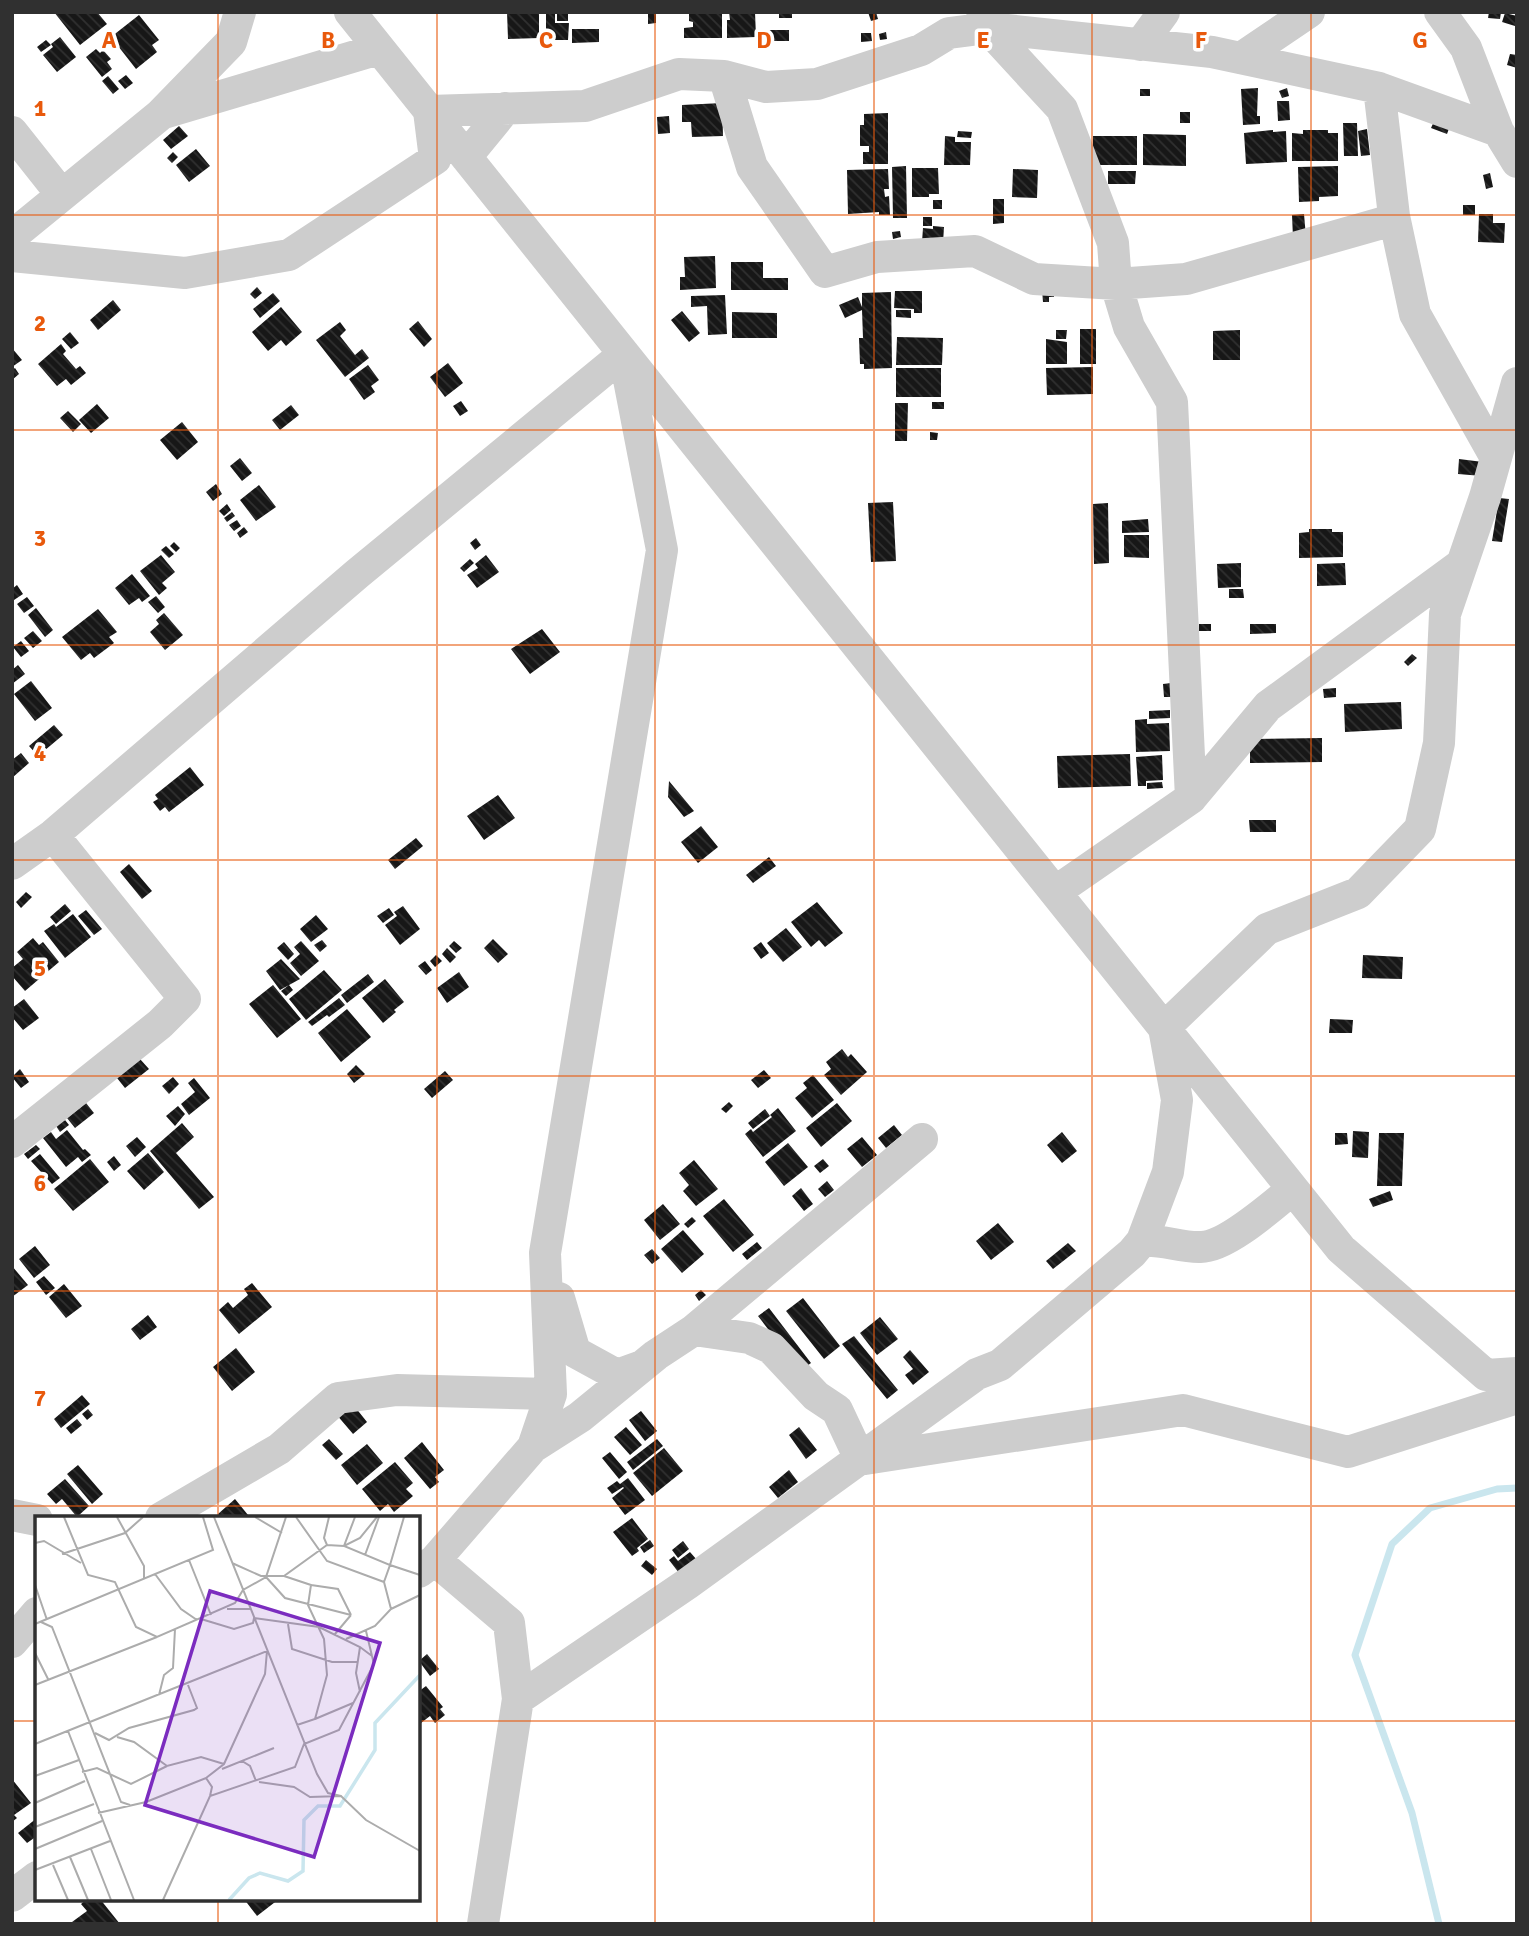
<svg xmlns="http://www.w3.org/2000/svg" width="1529" height="1936" font-family="Signika,sans-serif">
	<defs>
		<pattern id="building-back-hatch" width="6" height="6" patternUnits="userSpaceOnUse" patternTransform="scale(1.75)"><rect width="6" height="6" fill="#171717"/><path d="M-1 5l2 2M0 0l6 6M5-1l2 2" fill="none" stroke="#303030"/></pattern>
	</defs>
	<rect width="100%" height="100%" fill="#fff"/>
	<g fill="none" stroke-linecap="round" stroke-linejoin="round">
		<path stroke="#cae6ee" stroke-width="7" d="M1439,1924L1412,1813L1355,1655L1392,1544L1430,1508L1497,1489L1517,1488"/>
	</g>
	<path fill="url(#building-back-hatch)" d="M54,12H97L107,24L80,45Z
		M507,12H539V38L508,39Z
		M546,12H555V23H569L568,40H546Z
		M557,12H568V21H557Z
		M648,12H656V23L648,24Z
		M689,12H722V38H684V28L693,27V22L689,21Z
		M729,12H755L756,37L727,38V20H730Z
		M779,12H792V18H779Z
		M868,12H876L878,19L871,21Z
		M1489,12H1501L1500,19L1488,18Z
		M1505,13L1517,16L1515,26L1502,22Z
		M139,15L159,40L152,45L157,52L136,69L111,37Z
		M572,29H599V42L572,43Z
		M761,30H789V41H760Z
		M886,32L887,39L880,40L879,34Z
		M861,33H871L872,41L861,42Z
		M60,37L76,57L57,72L43,55L53,47L51,44Z
		M46,40L51,45L41,52L37,47Z
		M96,49L100,53L103,50L111,59L107,62L112,69L102,77L86,57Z
		M1510,54L1517,55V68L1507,65Z
		M126,75L133,83L125,89L118,81Z
		M108,76L119,89L113,94L102,81Z
		M1258,88L1257,116H1260V124L1243,125L1241,89Z
		M1287,88L1289,96L1282,98L1279,91Z
		M1140,89H1150V96H1140Z
		M1277,101H1289L1290,120L1278,121Z
		M722,103L723,136L692,137L691,122H682V105Z
		M1180,112H1190V123H1180Z
		M888,113V164H863V152H869V146H860V125H864V114Z
		M669,116L670,133L658,134L657,117Z
		M1436,117L1451,123L1447,134L1431,128Z
		M1343,123H1357L1358,156H1344Z
		M179,126L188,136L171,149L163,140Z
		M1367,129L1370,155L1361,156L1358,131Z
		M1273,130V132L1286,131L1287,162L1246,164L1244,133Z
		M1303,130H1328V133H1338V161H1292V133L1303,134Z
		M958,131L972,132L971,138L957,137Z
		M1143,134L1186,135V166L1143,165Z
		M945,136L955,137V142H971L970,165H944Z
		M1093,136H1137V165H1093Z
		M196,149L210,166L189,182L176,165Z
		M173,152L178,157L172,163L167,158Z
		M906,166L907,218H893L892,167Z
		M1338,166V196L1319,197V201L1299,202L1298,167Z
		M912,168H938L939,194H929V197H912Z
		M888,169L889,189H884L885,197L889,196L890,215H879V212L848,214L847,170Z
		M1013,169L1038,170L1037,198L1012,197Z
		M1108,171H1136L1135,184H1108Z
		M1490,173L1493,187L1486,189L1483,175Z
		M993,199H1004V223L993,224Z
		M933,200H942V209H933Z
		M1463,205H1475V215H1463Z
		M1304,214L1306,237L1293,238L1292,215Z
		M1479,214H1493V223H1505L1504,243L1478,242Z
		M923,217H932V226H923Z
		M933,226L944,227L943,243L922,242L923,228L933,229Z
		M900,231L901,237L893,239L892,232Z
		M715,256L716,288L680,290V277H685L684,257Z
		M731,262H763V278H788V290H731Z
		M257,287L262,293L255,299L250,294Z
		M1042,290H1054V297H1049V302H1043Z
		M895,291H922V313H914V309L894,308Z
		M891,292L892,368L864,369V364H860L859,338H863L862,310L845,318L839,305L858,297L862,307V293Z
		M273,293L280,301L260,318L253,309Z
		M725,295L727,334L708,335L707,306L691,307V296Z
		M113,300L121,310L98,330L90,320Z
		M281,307L302,332L286,346L281,340L268,351L252,332Z
		M896,310H911V318L896,317Z
		M682,311L700,333L689,342L671,320Z
		M732,312L777,313V338H732Z
		M418,321L432,339L424,347L409,329Z
		M340,322L346,330L340,336L355,355L362,349L369,358L345,377L316,340Z
		M1080,329H1096V364H1080Z
		M1056,330H1067L1066,339H1056Z
		M1240,330V360H1213V331Z
		M70,332L79,343L71,349L62,339Z
		M897,337L943,338L942,365H896Z
		M1046,339L1067,342V364H1046Z
		M61,344L66,351L63,354L76,369L80,366L86,373L71,385L66,379L57,386L38,364Z
		M12,348L22,360L12,367Z
		M448,363L463,383L445,397L430,377Z
		M368,365L379,380L371,386L375,392L364,400L349,379Z
		M1093,367V394L1047,395L1046,368Z
		M15,368L19,374L12,380V370Z
		M896,368H941V397H896Z
		M461,401L468,411L460,416L453,406Z
		M932,402H944V409H932Z
		M895,403H908L907,441H895Z
		M97,404L109,418L91,433L79,420Z
		M291,405L299,415L280,430L272,420Z
		M68,411L81,424L73,432L60,418Z
		M182,422L198,442L177,460L160,440Z
		M930,432L938,433L937,440H930Z
		M240,458L252,473L242,481L230,466Z
		M1459,459L1483,462L1482,476L1458,474Z
		M216,484L222,494L213,501L206,492Z
		M259,485L276,507L256,521L240,500Z
		M1499,498L1509,499L1502,542L1492,541Z
		M893,502L896,561L871,562L868,503Z
		M1108,503L1109,563L1094,564L1093,504Z
		M227,504L231,510L224,516L219,511Z
		M232,512L235,516L227,522L224,518Z
		M1148,519L1149,532L1122,533V521Z
		M237,520L241,526L234,531L229,525Z
		M244,527L248,532L240,538L237,533Z
		M1309,529H1332V532H1343V557L1299,558V533L1309,532Z
		M1124,535H1149V558L1124,557Z
		M476,538L481,545L475,550L470,543Z
		M174,542L180,548L176,552L170,546Z
		M166,546L174,554L169,558L161,550Z
		M161,555L175,572L162,583L167,588L159,595L140,571Z
		M486,555L499,572L477,588L467,575L478,568L475,564Z
		M470,559L474,563L464,572L460,568Z
		M1241,563V587L1218,588L1217,564Z
		M1345,563L1346,585L1317,586V564Z
		M132,574L150,596L142,602L139,598L129,605L115,588Z
		M17,585L23,594L14,600L12,589Z
		M1229,589H1243L1244,598H1229Z
		M156,596L165,607L158,613L148,602Z
		M27,597L34,606L24,613L17,604Z
		M36,608L53,630L45,637L28,615Z
		M98,609L117,632L109,637L114,643L94,658L90,653L81,660L62,637Z
		M164,613L183,635L165,650L150,632L159,624L156,620Z
		M1199,624H1211V631H1199Z
		M1250,624H1276V633L1250,634Z
		M542,629L560,652L530,674L511,649Z
		M33,631L42,641L33,648L24,638Z
		M21,641L29,651L21,657L13,647Z
		M1412,654L1417,658L1408,666L1404,662Z
		M18,665L25,674L12,684V670Z
		M31,681L52,708L35,721L14,694Z
		M1171,683L1172,697H1164L1163,684Z
		M1336,688V697L1324,698L1323,689Z
		M1401,702L1402,729L1345,732L1344,704Z
		M1170,710V718L1149,719V711Z
		M1147,719V724L1169,723L1170,751L1136,752L1135,720Z
		M54,725L63,735L38,756L29,746Z
		M1322,738V762L1250,763V739Z
		M21,753L29,763L12,778V760Z
		M1130,754L1131,786L1058,788L1057,756Z
		M1162,755L1163,780L1146,781V786H1138L1136,757Z
		M190,767L204,785L169,812L165,807L160,811L153,802L158,799L155,795Z
		M669,781L694,811L684,817L668,797Z
		M1162,782L1163,788L1147,789V783Z
		M498,795L515,818L484,840L467,816Z
		M1249,820H1276V832H1250Z
		M701,826L718,847L698,863L681,842Z
		M416,838L423,846L395,869L388,860Z
		M769,857L776,866L753,883L746,875Z
		M129,864L152,891L142,899L120,872Z
		M26,892L32,897L21,908L16,902Z
		M817,902L843,933L825,947L819,940L811,947L791,922Z
		M65,904L71,911L56,924L50,917Z
		M403,906L420,929L400,945L385,925L397,916L394,912Z
		M389,908L394,915L383,923L377,916Z
		M86,910L102,929L94,935L78,916Z
		M73,914L91,937L65,958L44,931L54,924L56,927Z
		M316,915L328,929L311,942L300,929Z
		M786,928L802,947L783,962L767,943Z
		M33,938L39,945L43,942L59,962L25,991L12,976V968L23,959L17,952Z
		M493,939L508,954L498,963L484,948Z
		M322,940L327,946L320,952L314,945Z
		M301,941L319,961L301,976L290,963L300,954L294,947Z
		M454,941L462,948L456,953L449,946Z
		M284,942L294,954L288,960L277,948Z
		M761,942L769,953L761,959L753,948Z
		M447,948L456,957L450,963L442,954Z
		M436,955L442,961L435,967L430,961Z
		M1363,955L1403,957L1402,979L1362,978Z
		M281,959L300,979L280,990L266,971Z
		M425,961L432,970L426,975L418,966Z
		M324,970L342,990L306,1020L289,999Z
		M459,972L469,987L447,1003L437,988Z
		M368,974L374,982L347,1003L341,995Z
		M385,979L404,1002L394,1010L396,1012L383,1023L362,998Z
		M273,985L301,1019L277,1038L249,1004Z
		M289,985L293,990L286,996L281,991Z
		M339,998L345,1005L329,1017L327,1015L312,1026L308,1022Z
		M24,999L39,1018L23,1030L12,1017V1008Z
		M347,1009L371,1037L341,1062L318,1033Z
		M1330,1019L1353,1020L1352,1033H1329Z
		M842,1049L848,1057L851,1054L867,1072L841,1095L824,1075L831,1069L826,1062Z
		M140,1059L149,1069L125,1088L117,1078Z
		M356,1065L365,1074L354,1083L347,1074Z
		M20,1069L29,1082L21,1088L12,1077Z
		M764,1070L771,1078L758,1088L751,1080Z
		M445,1071L453,1080L432,1098L424,1089Z
		M813,1075L834,1100L812,1118L795,1098L807,1088L803,1083Z
		M173,1077L179,1084L169,1094L162,1086Z
		M194,1078L210,1098L189,1115L181,1104L195,1092L188,1083Z
		M729,1102L733,1106L726,1113L721,1109Z
		M86,1103L94,1113L75,1128L67,1118Z
		M837,1103L852,1121L821,1147L806,1128Z
		M178,1106L185,1114L175,1126L166,1116Z
		M778,1108L796,1131L763,1157L745,1134L751,1129L753,1132L772,1117L770,1115Z
		M765,1109L770,1116L753,1129L748,1123Z
		M65,1120L69,1125L60,1132L56,1126Z
		M182,1123L194,1137L176,1153L214,1197L199,1209L150,1151Z
		M894,1125L902,1135L886,1148L878,1138Z
		M67,1130L83,1150L85,1149L91,1155L82,1162L78,1157L66,1167L43,1138L51,1132L56,1139Z
		M1353,1131L1369,1132L1368,1158L1352,1157Z
		M1062,1132L1077,1151L1062,1163L1047,1145Z
		M1335,1133H1347L1348,1144L1335,1145Z
		M1379,1133H1404L1402,1186H1377Z
		M137,1137L146,1147L135,1157L126,1146Z
		M862,1137L877,1155L862,1167L847,1149Z
		M788,1143L808,1167L784,1186L765,1162Z
		M36,1145L40,1149L28,1159L24,1154Z
		M148,1153L164,1172L144,1190L127,1171Z
		M40,1154L60,1178L52,1184L31,1161Z
		M114,1156L121,1165L114,1171L107,1162Z
		M90,1159L109,1182L73,1211L54,1189Z
		M823,1159L829,1166L820,1173L814,1166Z
		M694,1160L718,1189L696,1206L683,1191L689,1185L679,1173Z
		M827,1181L834,1190L825,1197L818,1189Z
		M801,1188L813,1204L804,1211L792,1196Z
		M1390,1191L1393,1200L1373,1207L1369,1199Z
		M724,1199L754,1235L733,1252L703,1216Z
		M663,1204L680,1224L660,1240L644,1220Z
		M692,1217L696,1221L688,1228L684,1224Z
		M998,1223L1014,1242L991,1260L976,1241Z
		M683,1230L704,1254L682,1273L661,1249Z
		M757,1242L762,1248L747,1260L742,1254Z
		M1068,1243L1076,1251L1053,1269L1046,1261Z
		M35,1246L50,1265L34,1278L19,1259Z
		M652,1249L660,1258L652,1264L644,1255Z
		M12,1266L28,1285L12,1297Z
		M44,1276L55,1288L46,1295L36,1282Z
		M252,1283L272,1307L239,1334L219,1310L228,1302L233,1308L248,1295L244,1289Z
		M64,1284L82,1306L66,1318L49,1297Z
		M701,1290L706,1295L699,1301L695,1295Z
		M803,1298L840,1346L824,1359L786,1311Z
		M769,1308L811,1363L800,1371L758,1316Z
		M148,1315L157,1327L140,1340L131,1329Z
		M880,1317L898,1339L877,1355L860,1333Z
		M854,1336L898,1390L887,1399L842,1344Z
		M236,1348L255,1372L232,1391L213,1367Z
		M910,1350L929,1372L913,1385L905,1375L913,1369L903,1357Z
		M82,1395L90,1404L61,1428L54,1419Z
		M351,1402L367,1422L353,1434L336,1414Z
		M88,1409L93,1415L87,1420L82,1414Z
		M641,1411L657,1431L645,1441L629,1420Z
		M77,1419L82,1425L71,1434L66,1428Z
		M626,1427L642,1445L630,1455L614,1437Z
		M799,1427L817,1450L806,1459L789,1435Z
		M329,1439L343,1454L336,1460L322,1445Z
		M657,1439L663,1446L633,1470L627,1462Z
		M422,1442L444,1470L435,1477L439,1482L430,1489L404,1458Z
		M367,1444L383,1463L357,1485L341,1465Z
		M664,1448L683,1471L652,1496L633,1473Z
		M610,1452L627,1472L619,1479L602,1458Z
		M395,1462L413,1483L406,1489L413,1496L394,1512L388,1504L380,1511L362,1489Z
		M78,1465L103,1494L92,1504L67,1474Z
		M789,1470L798,1482L778,1498L769,1487Z
		M628,1478L645,1500L625,1515L612,1498L624,1488L623,1487L612,1494L607,1488L617,1481L620,1484Z
		M65,1479L89,1506L77,1517L62,1499L56,1504L47,1494Z
		M235,1499L248,1515L245,1518H221L218,1514Z
		M632,1518L648,1539L637,1548L639,1551L632,1556L613,1532Z
		M650,1540L654,1546L644,1553L640,1547Z
		M683,1541L689,1549L678,1558L672,1550Z
		M690,1552L697,1560L679,1573L669,1560L674,1556L678,1561Z
		M646,1560L657,1569L652,1575L641,1566Z
		M427,1654L439,1669L430,1676L419,1661Z
		M426,1686L443,1707L440,1709L445,1715L435,1723L430,1716L421,1723L418,1719V1692Z
		M12,1779L31,1803L14,1815L17,1818L12,1822Z
		M37,1818V1836L27,1843L18,1833Z
		M87,1899H100L120,1924H74L72,1922L87,1911L81,1904Z
		M244,1899H279L257,1916Z"/>
	<g fill="none" stroke-linecap="round" stroke-linejoin="round">
		<path stroke="#cdcdcd" stroke-width="32" d="M350,12L1341,1249L1486,1375L1517,1373
			M1440,12L1466,48L1498,131
			M981,21L1062,109L1113,243L1116,284L1129,327L1172,402L1191,798L1055,892
			M1140,45L1164,12
			M1241,58L1309,12
			M724,76L752,167L825,272L877,257L975,251L1034,279L1116,284L1186,279L1382,223L1394,216
			M1379,88L1394,216L1415,314L1496,458
			M164,113L379,49
			M12,132L62,195
			M466,157L506,108
			M12,236L160,115L231,42L240,12
			M12,256L185,273L289,255L435,159L429,111L585,106L679,74L724,76L766,87L817,84L921,50L949,33L988,28L1212,52L1379,88L1498,131L1517,162
			M1191,798L1268,706L1462,564
			M12,864L53,835L357,574L624,354
			M12,1142L160,1024L185,999L53,835
			M1142,1241C1162,1239 1181,1248 1201,1247C1227,1247 1273,1205 1293,1189
			M559,1298L575,1352L617,1375L642,1366
			M694,1330L749,1338L771,1348L816,1396L837,1410L860,1459
			M533,1447L580,1417L656,1355L694,1330L922,1139
			M865,1459L1183,1410L1348,1452L1517,1398
			M12,1515L37,1520
			M161,1518L279,1449L338,1398L397,1390L551,1394
			M435,1560L533,1447L551,1394L545,1253L662,550L625,359
			M419,1572L435,1560L509,1623L518,1699
			M12,1642L37,1613
			M12,1896L37,1877
			M483,1924L518,1699L687,1584L977,1374L1000,1365L1132,1253L1142,1241L1168,1172L1177,1100L1164,1028L1267,929L1358,893L1420,829L1439,743L1445,614L1485,497L1517,383"/>
	</g>
	<path fill="none" stroke="#e8590c" stroke-width="2" stroke-opacity="0.55" d="M218,12V1518M437,12V1924M655,12V1924M874,12V1924M1092,12V1924M1311,12V1924M12,215H1517M12,430H1517M12,645H1517M12,860H1517M12,1076H1517M12,1291H1517M12,1506H1517M12,1721H37M418,1721H1517M218,1899V1924"/>
	<g transform="translate(35 1516)">
		<rect width="385" height="385" fill="#fff"/>
		<path fill="none" stroke="#cae6ee" stroke-width="3.5" d="M194,384L214,362L225,357L253,365L268,355L269,304L283,290H305L340,234V207L385,159"/>
		<path fill="none" stroke="#acacac" stroke-width="2" d="M29,1L53,59L80,66L101,111L122,121L200,87L208,74L231,61L251,1M82,1L109,50V63M179,1L282,258L293,277L306,280M220,1L247,17M261,1L292,45L349,66M369,1L355,49L385,59M0,27L9,25L46,47M292,29L289,22L294,1M27,38L90,17L108,1M330,39L344,1M154,44L176,99M197,47L226,60H249L292,29L309,30L325,22L342,1M120,58L146,93L162,104M249,60L276,69L273,89L289,123L292,159L280,203L262,209M231,61L250,82L316,99M0,69L12,104M276,69L303,73L316,99M192,93H216M356,93L385,79M6,106L17,111L86,286L95,289M0,108L178,34L168,1M253,108L257,133L297,146H322M331,115L337,140M300,118L316,99M311,123L340,110L356,93L349,66L355,49L309,30L320,1M325,131L321,157L325,176M0,137L13,163M0,169L122,121M124,179L129,159L138,152L140,113M280,203L318,187M33,215L99,384M60,217L74,224L94,212L159,194L162,192L153,169M82,221L99,226L132,250L166,241L189,248M0,228L232,135L230,158L189,248L171,262M207,245L215,250L221,265M187,253L239,232M47,256L62,252L96,268L132,250M0,260L44,244M224,266L259,271L275,281L306,280L331,304L385,335M0,287L50,265M63,297L111,286L171,262L177,271L175,280M0,311L59,288M0,333L67,305M56,333L76,384M35,341L53,384M18,349L33,384M0,354L75,325M128,384L175,280L260,251L269,228L304,214L339,148L337,140L325,131L284,111L219,102L218,107L199,113L166,103"/>
		<path fill="#7b2cbf" fill-opacity="0.15" stroke="#7b2cbf" stroke-width="3.5" d="M175,75L345,127L279,341L110,289Z"/>
		<rect width="385" height="385" fill="none" stroke="#303030" stroke-width="3.5"/>
	</g>
	<g font-size="23" text-anchor="middle" font-weight="bold" fill="#e8590c" stroke="#fff" stroke-width="7" stroke-linejoin="round" paint-order="stroke">
		<text x="109" y="48">A</text>
		<text x="328" y="48">B</text>
		<text x="546" y="48">C</text>
		<text x="764" y="48">D</text>
		<text x="983" y="48">E</text>
		<text x="1201" y="48">F</text>
		<text x="1420" y="48">G</text>
		<text x="40" y="116">1</text>
		<text x="40" y="331">2</text>
		<text x="40" y="546">3</text>
		<text x="40" y="761">4</text>
		<text x="40" y="976">5</text>
		<text x="40" y="1191">6</text>
		<text x="40" y="1406">7</text>
	</g>
	<rect width="1529" height="1936" fill="none" stroke="#303030" stroke-width="28"/>
</svg>
